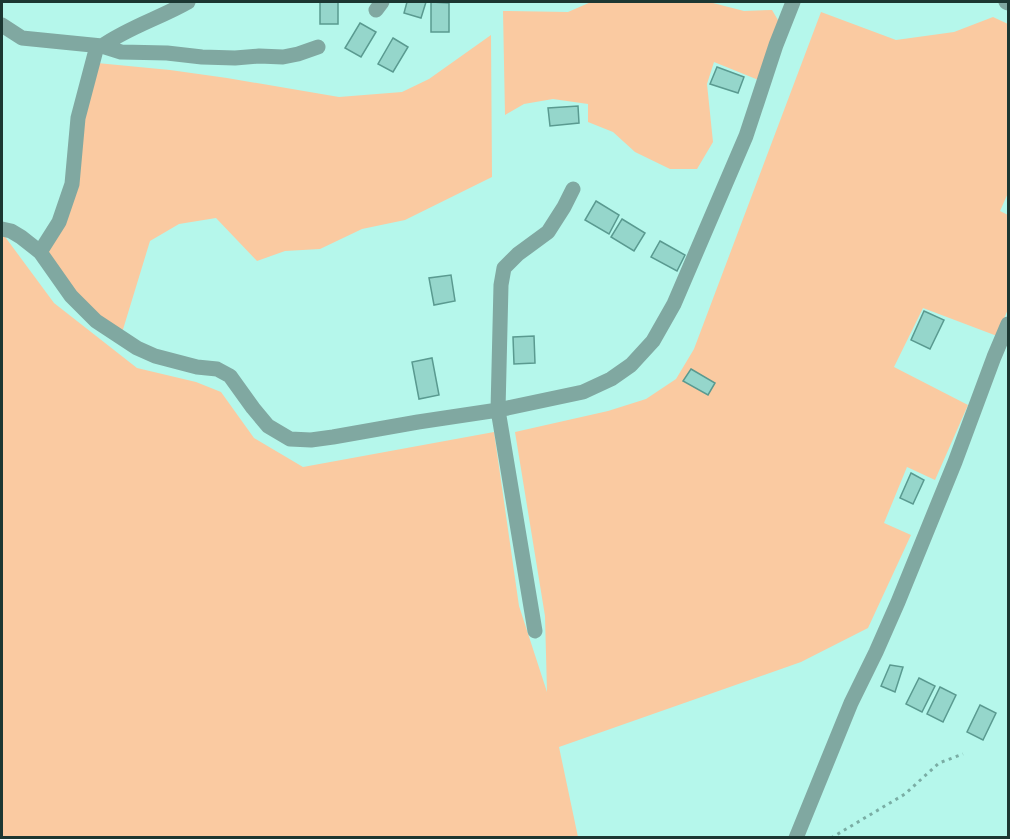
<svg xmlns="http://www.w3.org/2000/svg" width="1010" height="839" font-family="Roboto,sans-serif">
	<rect width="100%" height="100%" fill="#b5f7eb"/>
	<path fill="#facaa1" d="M591,2H709L744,11L772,10L784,30L766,83L714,62L707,84L713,142L697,169H670L635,152L613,132L588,122V104L553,99L524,104L505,115L503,11L568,12Z
		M821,12L896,40L954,32L993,17L1008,24V193L1000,211L1008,215V309L997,336L923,308L894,367L968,405L935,480L907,467L884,523L911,535L868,628L801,662L559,747L578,837H2V234H3L54,303L137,368L196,382L221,392L254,438L303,467L494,432L519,606L547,692L545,616L515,432L608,411L646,399L676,379L694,349Z
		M491,35L492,177L405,220L362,229L320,249L285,251L257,261L216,218L179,224L150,241L121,336L90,312L43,252L72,174L97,63L170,70L227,78L339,97L402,92L429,79Z"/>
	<path fill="#95d6cb" stroke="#5a9a90" stroke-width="1.5" d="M320,2H338V24H320Z
		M407,2H426L421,18L404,13Z
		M431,2L449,3V32H431Z
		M360,23L376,32L361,57L345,48Z
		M393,38L408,47L393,72L378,64Z
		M717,67L744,77L738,93L710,84Z
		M578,106L579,123L550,126L548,108Z
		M596,201L619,215L609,234L585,220Z
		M622,219L645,233L634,251L611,237Z
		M660,241L685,255L677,271L651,257Z
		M451,275L455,301L434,305L429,278Z
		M924,311L944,320L930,349L911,340Z
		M534,336L535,363L514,364L513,337Z
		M432,358L439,395L419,399L412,362Z
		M691,369L715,383L708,395L683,381Z
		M911,473L924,480L913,504L900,498Z
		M890,665L903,667L895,692L881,686Z
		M919,678L935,686L922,712L906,704Z
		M940,687L956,695L943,722L927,714Z
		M980,705L996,713L983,740L967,732Z"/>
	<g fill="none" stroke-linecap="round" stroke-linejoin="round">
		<path stroke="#7aada4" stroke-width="3" stroke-dasharray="3 4.5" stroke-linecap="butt" d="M831,838L905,794L939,763L963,754"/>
		<path stroke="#80a8a1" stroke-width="15" d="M1006,2L1008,3
			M376,10L382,2
			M2,25L22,38L102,46C129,27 160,18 188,2
			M102,46L121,52L167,53L202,57L235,58L259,56L283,57L298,54L318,47
			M2,229L11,231L21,237L40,252L71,296L96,321L137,348L155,356L197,367L217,369L230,376L253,408L268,426L290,439L311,440L333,437L418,422L498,410L583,392L611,379L631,365L653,341L674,304L746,136L776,45L793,2
			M40,252L59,222L72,184L78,118L97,46
			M535,631L498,410L501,285L504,268L518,254L548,232L564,207L573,189
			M796,838L851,703L876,652L898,602L955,462L994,357L1008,324"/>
	</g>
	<rect width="1010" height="839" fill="none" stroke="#1c3732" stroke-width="6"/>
</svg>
